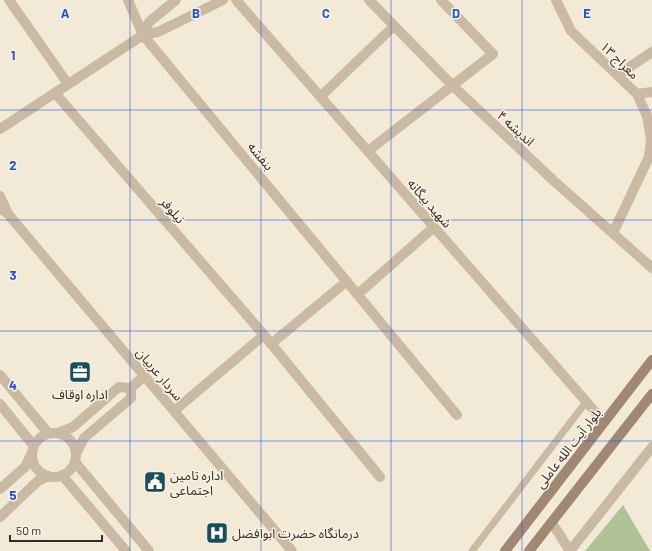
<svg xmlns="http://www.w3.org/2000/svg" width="652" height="551" font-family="Barlow,'Noto Sans Arabic',sans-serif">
	<rect width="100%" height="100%" fill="#f3e9d7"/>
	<path fill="#afc297" d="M623,505L650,551H585Z"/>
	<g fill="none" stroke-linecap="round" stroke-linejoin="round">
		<path stroke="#cbbaa3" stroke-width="7" d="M472,551L586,402"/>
		<path stroke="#cbbaa3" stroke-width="10" d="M9,0L68,84
			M128,0L143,35L457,415
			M236,0L604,422
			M369,0L453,86L554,181L652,268
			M556,0L571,31L637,94L647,116L651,139L649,157L613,233
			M143,35L149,22L176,0
			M618,75L652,52
			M55,93L264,335L380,477
			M637,94L652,92
			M320,97L394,26
			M0,129L143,35L158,32L223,0
			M368,151L493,54L441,0
			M0,196L8,214L0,208
			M8,214L292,551
			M358,294L434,227
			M271,344L347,281
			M0,375L48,433
			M0,404L33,445
			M174,411L264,335
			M32 455a22 22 0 1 1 44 0a22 22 0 1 1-44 0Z
			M58,433L73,427L119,387L131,388
			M76,454L84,438L131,398V388L144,376
			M75,462L149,551
			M62,475L126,551
			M0,489L25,467L31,455
			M0,517L39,480L49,476
			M552,523L570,551
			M570,551L652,447"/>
		<path stroke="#9f8974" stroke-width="10" d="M505,551L652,360
			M529,551L652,394"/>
	</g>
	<path fill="none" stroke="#1d4ed8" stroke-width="1" stroke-opacity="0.55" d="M130,0V551M261,0V551M391,0V551M522,0V551M0,110H652M0,220H652M0,331H652M0,441H652"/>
	<defs>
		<g id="office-square" transform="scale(1.15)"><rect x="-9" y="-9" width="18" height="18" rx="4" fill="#194e5a" stroke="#faf3e4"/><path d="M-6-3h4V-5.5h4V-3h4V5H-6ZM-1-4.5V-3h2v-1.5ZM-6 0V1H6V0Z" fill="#fff"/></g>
		<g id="civic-square" transform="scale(1.15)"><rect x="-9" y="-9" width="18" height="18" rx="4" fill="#194e5a" stroke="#faf3e4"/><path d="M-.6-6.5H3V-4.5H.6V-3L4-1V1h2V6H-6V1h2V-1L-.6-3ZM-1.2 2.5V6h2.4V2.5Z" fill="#fff"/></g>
		<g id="hospital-square" transform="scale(1.15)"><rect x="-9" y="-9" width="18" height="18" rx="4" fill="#194e5a" stroke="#faf3e4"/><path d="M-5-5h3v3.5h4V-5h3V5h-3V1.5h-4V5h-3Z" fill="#fff"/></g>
	</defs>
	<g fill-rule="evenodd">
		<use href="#office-square" x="80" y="372"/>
		<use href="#civic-square" x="155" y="482"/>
		<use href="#hospital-square" x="217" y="533"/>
	</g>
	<g text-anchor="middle" stroke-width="3" stroke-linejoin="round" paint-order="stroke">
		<g font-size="13" fill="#362c25" stroke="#faf3e4">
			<text transform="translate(620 60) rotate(44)" y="5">معراج ۱۳</text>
			<text transform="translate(516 128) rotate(43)" y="5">اندیشه ۴</text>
			<text transform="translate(261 156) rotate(50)" y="5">بنفشه</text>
			<text transform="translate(430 203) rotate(49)" y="5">شهید بیگانه</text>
			<text transform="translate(173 210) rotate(49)" y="5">نیلوفر</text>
			<text transform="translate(160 374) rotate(50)" y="5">سردار عربیان</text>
			<text transform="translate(568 448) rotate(-52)" y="5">بلوار آیت‌ الله عاملی</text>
		</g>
		<g font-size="13" fill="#362c25" stroke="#faf3e4" text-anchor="start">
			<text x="80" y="399" text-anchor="middle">اداره اوقاف</text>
			<text x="170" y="480">اداره تامین<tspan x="170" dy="15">اجتماعی</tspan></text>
			<text x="232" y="538">درمانگاه حضرت ابوافضل</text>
		</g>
	</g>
	<g font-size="13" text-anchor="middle" font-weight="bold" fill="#1d4ed8" stroke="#faf3e4" stroke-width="3" stroke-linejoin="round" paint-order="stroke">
		<text x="65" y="18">A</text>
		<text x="196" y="18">B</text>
		<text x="326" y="18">C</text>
		<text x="456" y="18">D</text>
		<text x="587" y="18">E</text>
		<text x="13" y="60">1</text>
		<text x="13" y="170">2</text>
		<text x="13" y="280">3</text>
		<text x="13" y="390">4</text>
		<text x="13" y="500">5</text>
	</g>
	<path d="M10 535v6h92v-6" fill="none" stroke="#362c25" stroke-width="2"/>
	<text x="16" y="535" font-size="12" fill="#362c25" stroke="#faf3e4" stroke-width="3" paint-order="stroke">50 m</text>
</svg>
